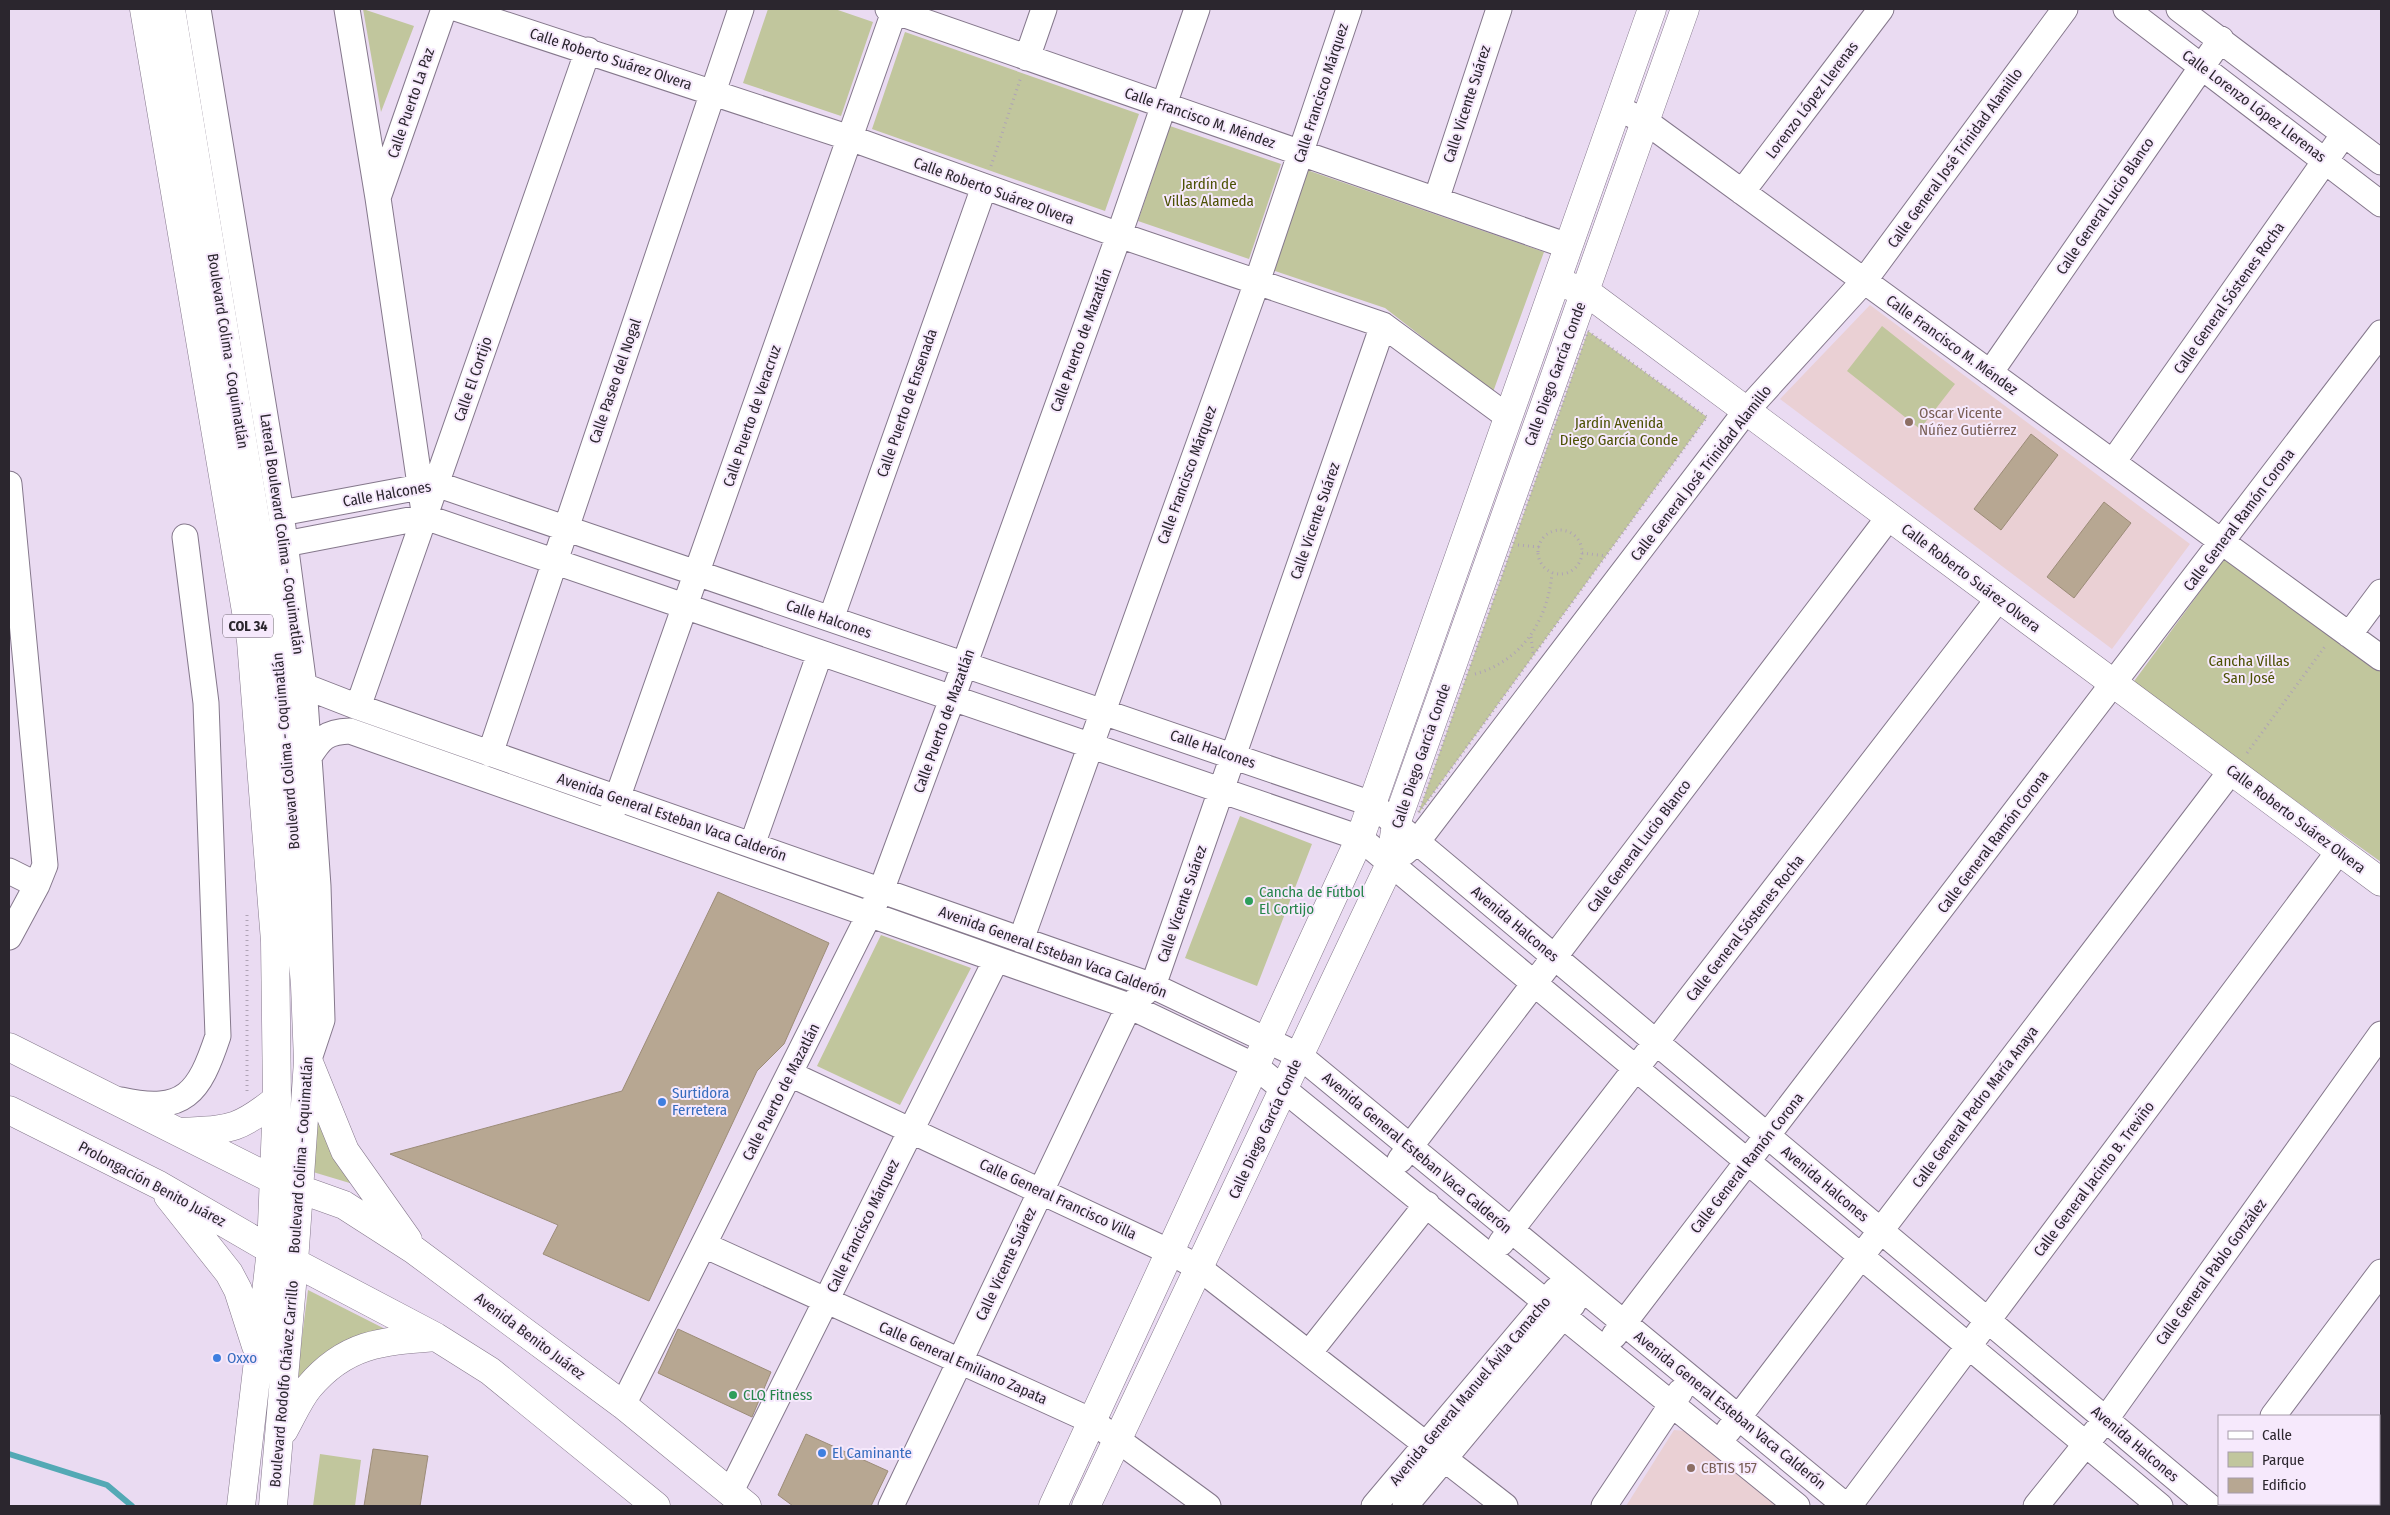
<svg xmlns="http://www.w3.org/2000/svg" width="2390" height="1515" font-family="'Fira Sans Condensed',sans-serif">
	<rect width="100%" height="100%" fill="#eadbf2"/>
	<path fill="#ead0d4" d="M1870,305L2190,544L2112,649L1780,399Z
		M1674,1430L1686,1431L1780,1506H1626Z"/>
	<path fill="#c1c69d" d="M363,9L414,26L381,112Z
		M768,9H835L873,22L841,116L743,83Z
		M905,32L1139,114L1105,211L872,129Z
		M1170,126L1281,164L1249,259L1138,221Z
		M1307,170L1544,252L1493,392L1385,308L1272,270Z
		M1882,326L1955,384L1920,429L1847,371Z
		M1588,331L1707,417L1418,814Z
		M2227,555L2381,668V862L2132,684Z
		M1240,816L1312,844L1257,986L1185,958Z
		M881,935L971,968L900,1105L817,1066Z
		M317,1107L353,1184L313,1172Z
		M308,1290L393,1333L294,1400Z
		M320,1454L361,1460L355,1506H313Z"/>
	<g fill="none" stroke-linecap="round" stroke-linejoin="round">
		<path stroke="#53a9b5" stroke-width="6" d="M9,1454L107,1485L132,1506"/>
	</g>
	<path fill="#b7a792" stroke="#9c8c78" d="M2031,434L2058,455L2001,530L1974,509Z
		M2104,502L2131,523L2074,598L2047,577Z
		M718,892L829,943L784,1044L757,1071L649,1301L543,1254L558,1225L390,1154L622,1091Z
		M678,1329L771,1372L752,1417L658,1373Z
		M806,1434L888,1471L871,1506H793L778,1495Z
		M373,1449L428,1456L420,1506H364Z"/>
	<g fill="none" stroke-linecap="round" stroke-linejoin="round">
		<g stroke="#85788c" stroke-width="27">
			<path id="street" d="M198,9L281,513L304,686L318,886L322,1020L309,1059
				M347,9L378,198L423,505
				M458,9L850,138L1119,235L1383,325L1508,417
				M888,9L1568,246
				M2126,9L2381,204
				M2179,9L2381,162
				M1027,58L1044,9
				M1617,108L1645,121L2381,658
				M1742,192L1881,9
				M379,195L444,9
				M1436,200L1499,9
				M1990,373L2221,39
				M2113,462L2344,134
				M9,484L45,865L37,885L9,937
				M281,513L436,484L1372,804L2209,1506
				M285,544L425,517L1360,838L2160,1506
				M831,619L984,187
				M2349,635L2381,592
				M304,686L358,707L1153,986L1300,1056L1846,1506
				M358,707L588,50
				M490,754L741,9
				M309,757C321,738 326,732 350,731L1129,1006L1255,1066L1797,1506
				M612,813L895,9
				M752,845L820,653
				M1404,853L1417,842L1746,411L1864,281L2065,9
				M9,871L37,885
				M1021,940L1257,282L1349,9
				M790,1074L1170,1252L1199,1268L1505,1506
				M121,1100C185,1114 199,1093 218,1036L206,703L185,537
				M1400,1160L1889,517
				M1501,1243L1999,598
				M704,1245L1092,1421L1208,1506
				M1614,1336L2381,333
				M1309,1353L1427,1204
				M623,1405L881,891L952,699L1119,235L1197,9
				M2273,1416L2381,1272
				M1728,1431L2231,771
				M730,1493L996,960
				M891,1506L1129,1006L1153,986L1383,325
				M1374,1506L1556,1290
				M1405,1506L1573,1304
				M1604,1506L1680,1392
				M1849,1506L2339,851
				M2036,1506L2106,1419L2381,1034"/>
		</g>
		<g stroke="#85788c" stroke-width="29">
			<path id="secondary" d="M1569,286L1585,291L2381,882
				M1053,1506L1360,838L1652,9
				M1086,1506L1390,864L1396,824L1685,9"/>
		</g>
		<g stroke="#85788c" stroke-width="29">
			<path id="primary" d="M144,9L251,641L275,941L277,1099L271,1250L241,1506
				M171,9L276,644L305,985L308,1061L294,1262L273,1506
				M9,1047L274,1180L344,1205L414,1250L623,1405L747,1506
				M310,1065L345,1151L408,1240
				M9,1110L159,1185L271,1250L436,1337L490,1371L656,1506
				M180,1132C230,1129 237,1131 277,1099
				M168,1196L229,1273L238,1290L256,1346
				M284,1430C292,1416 299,1399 309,1387C346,1343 383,1341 436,1337"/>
		</g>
		<path stroke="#afa3b5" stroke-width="3" stroke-dasharray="1 4" stroke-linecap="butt" d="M991,166L1021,77
			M1588,331L1707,417L1418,814Z
			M1538 552a22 22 0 1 1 44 0a22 22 0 1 1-44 0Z
			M1518,545L1539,547
			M1582,553L1606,556
			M1531,637L1533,653
			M1475,674C1522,661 1548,620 1552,573
			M2247,753L2326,645
			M247,915V1091"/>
		<use href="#street" stroke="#fff" stroke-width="25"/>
		<use href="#secondary" stroke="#fff" stroke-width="28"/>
		<use href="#primary" stroke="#fff" stroke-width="28"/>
	</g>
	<g fill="#8d6e63" stroke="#f6e9fc" stroke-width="2">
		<circle cx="1909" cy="422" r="5"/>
		<circle cx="1691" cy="1468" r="5"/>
	</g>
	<g fill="#2e9e5b" stroke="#f6e9fc" stroke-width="2">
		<circle cx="1249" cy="901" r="5"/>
		<circle cx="733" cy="1395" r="5"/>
	</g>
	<g fill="#3f7fe0" stroke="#f6e9fc" stroke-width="2">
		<circle cx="662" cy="1102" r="5"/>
		<circle cx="217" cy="1358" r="5"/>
		<circle cx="822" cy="1453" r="5"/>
	</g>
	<g text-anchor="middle" stroke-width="4" stroke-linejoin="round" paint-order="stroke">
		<rect fill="#f6e9fc" stroke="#68606c" stroke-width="1" x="223" y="614.5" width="50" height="23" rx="4"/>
		<g font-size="14" font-weight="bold" fill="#2b262e">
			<text x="248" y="631">COL 34</text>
		</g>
		<g font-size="15" fill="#2b262e" stroke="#f6e9fc">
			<text transform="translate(611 59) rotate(18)" y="5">Calle Roberto Suárez Olvera</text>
			<text transform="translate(1321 93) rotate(-72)" y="5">Calle Francisco Márquez</text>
			<text transform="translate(1812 100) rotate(-53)" y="5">Lorenzo López Llerenas</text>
			<text transform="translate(411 103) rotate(-71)" y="5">Calle Puerto La Paz</text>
			<text transform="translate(1467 104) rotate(-72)" y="5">Calle Vicente Suárez</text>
			<text transform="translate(2254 106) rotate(37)" y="5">Calle Lorenzo López Llerenas</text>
			<text transform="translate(1200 118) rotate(19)" y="5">Calle Francisco M. Méndez</text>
			<text transform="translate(1955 158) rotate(-54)" y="5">Calle General José Trinidad Alamillo</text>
			<text transform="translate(994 191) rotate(20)" y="5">Calle Roberto Suárez Olvera</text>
			<text transform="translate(2105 206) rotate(-56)" y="5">Calle General Lucio Blanco</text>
			<text transform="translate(2229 298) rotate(-55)" y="5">Calle General Sóstenes Rocha</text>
			<text transform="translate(1081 340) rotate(-70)" y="5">Calle Puerto de Mazatlán</text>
			<text transform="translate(1952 345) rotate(36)" y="5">Calle Francisco M. Méndez</text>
			<text transform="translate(228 351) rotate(81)" y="5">Boulevard Colima - Coquimatlán</text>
			<text transform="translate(1555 374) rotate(-70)" y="5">Calle Diego García Conde</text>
			<text transform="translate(473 379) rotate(-71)" y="5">Calle El Cortijo</text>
			<text transform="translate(615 381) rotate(-71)" y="5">Calle Paseo del Nogal</text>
			<text transform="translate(907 403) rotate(-71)" y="5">Calle Puerto de Ensenada</text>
			<text transform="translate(752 416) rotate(-71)" y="5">Calle Puerto de Veracruz</text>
			<text transform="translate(1701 473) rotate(-52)" y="5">Calle General José Trinidad Alamillo</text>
			<text transform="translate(1187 475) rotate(-70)" y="5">Calle Francisco Márquez</text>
			<text transform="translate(387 494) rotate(-10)" y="5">Calle Halcones</text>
			<text transform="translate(2239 520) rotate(-53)" y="5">Calle General Ramón Corona</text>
			<text transform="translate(1315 521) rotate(-71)" y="5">Calle Vicente Suárez</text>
			<text transform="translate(282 534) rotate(82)" y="5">Lateral Boulevard Colima - Coquimatlán</text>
			<text transform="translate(1971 578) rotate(37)" y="5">Calle Roberto Suárez Olvera</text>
			<text transform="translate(829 619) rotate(19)" y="5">Calle Halcones</text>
			<text transform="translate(944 721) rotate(-70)" y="5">Calle Puerto de Mazatlán</text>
			<text transform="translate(1213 749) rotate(19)" y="5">Calle Halcones</text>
			<text transform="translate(286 751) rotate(-95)" y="5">Boulevard Colima - Coquimatlán</text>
			<text transform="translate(1421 756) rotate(-71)" y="5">Calle Diego García Conde</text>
			<text transform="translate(672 817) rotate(19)" y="5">Avenida General Esteban Vaca Calderón</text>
			<text transform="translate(2296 819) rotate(37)" y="5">Calle Roberto Suárez Olvera</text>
			<text transform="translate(1993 842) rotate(-53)" y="5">Calle General Ramón Corona</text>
			<text transform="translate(1639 846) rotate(-53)" y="5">Calle General Lucio Blanco</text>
			<text transform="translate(1182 904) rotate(-71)" y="5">Calle Vicente Suárez</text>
			<text transform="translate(1515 924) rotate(40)" y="5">Avenida Halcones</text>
			<text transform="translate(1745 928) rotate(-52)" y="5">Calle General Sóstenes Rocha</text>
			<text transform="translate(1053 952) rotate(20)" y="5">Avenida General Esteban Vaca Calderón</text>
			<text transform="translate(781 1092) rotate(-63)" y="5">Calle Puerto de Mazatlán</text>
			<text transform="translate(1975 1107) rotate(-53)" y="5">Calle General Pedro María Anaya</text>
			<text transform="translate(1265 1129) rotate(-65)" y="5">Calle Diego García Conde</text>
			<text transform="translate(1417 1153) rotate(40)" y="5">Avenida General Esteban Vaca Calderón</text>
			<text transform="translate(301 1155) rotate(-86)" y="5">Boulevard Colima - Coquimatlán</text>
			<text transform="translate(1747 1163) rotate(-52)" y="5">Calle General Ramón Corona</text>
			<text transform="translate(2094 1179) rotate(-53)" y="5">Calle General Jacinto B. Treviño</text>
			<text transform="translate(152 1184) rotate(28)" y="5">Prolongación Benito Juárez</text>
			<text transform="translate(1825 1184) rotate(40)" y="5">Avenida Halcones</text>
			<text transform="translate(1058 1199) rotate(25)" y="5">Calle General Francisco Villa</text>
			<text transform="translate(863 1226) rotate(-64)" y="5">Calle Francisco Márquez</text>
			<text transform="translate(1006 1264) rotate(-65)" y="5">Calle Vicente Suárez</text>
			<text transform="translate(2211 1272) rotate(-54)" y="5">Calle General Pablo González</text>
			<text transform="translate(530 1336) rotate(37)" y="5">Avenida Benito Juárez</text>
			<text transform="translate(963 1363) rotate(24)" y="5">Calle General Emiliano Zapata</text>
			<text transform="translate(284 1384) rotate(-85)" y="5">Boulevard Rodolfo Chávez Carrillo</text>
			<text transform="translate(1470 1391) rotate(-50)" y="5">Avenida General Manuel Ávila Camacho</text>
			<text transform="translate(1730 1410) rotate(39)" y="5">Avenida General Esteban Vaca Calderón</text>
			<text transform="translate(2135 1444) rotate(40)" y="5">Avenida Halcones</text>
		</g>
		<g font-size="15" fill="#4c5104" stroke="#f6e9fc">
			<text x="1209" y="189">Jardín de<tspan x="1209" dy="17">Villas Alameda</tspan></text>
			<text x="1619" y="428">Jardín Avenida<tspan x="1619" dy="17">Diego García Conde</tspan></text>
			<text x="2249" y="666">Cancha Villas<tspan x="2249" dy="17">San José</tspan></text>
		</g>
		<g font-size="15" fill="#785e54" stroke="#f6e9fc" text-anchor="start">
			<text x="1919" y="418">Oscar Vicente<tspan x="1919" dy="17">Núñez Gutiérrez</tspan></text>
			<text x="1701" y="1473">CBTIS 157</text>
		</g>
		<g font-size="15" fill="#27864d" stroke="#f6e9fc" text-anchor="start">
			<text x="1259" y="897">Cancha de Fútbol<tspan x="1259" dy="17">El Cortijo</tspan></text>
			<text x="743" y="1400">CLQ Fitness</text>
		</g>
		<g font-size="15" fill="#366cbe" stroke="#f6e9fc" text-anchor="start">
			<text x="672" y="1098">Surtidora<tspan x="672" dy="17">Ferretera</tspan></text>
			<text x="227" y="1363">Oxxo</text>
			<text x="832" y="1458">El Caminante</text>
		</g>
	</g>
	<rect width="2390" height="1515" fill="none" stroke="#2b262e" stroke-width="20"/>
	<rect x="2218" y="1415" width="162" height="90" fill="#f6e9fc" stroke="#a59baa"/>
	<rect x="2228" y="1431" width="25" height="8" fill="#ffffff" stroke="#a59baa"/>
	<text x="2262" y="1440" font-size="15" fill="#2b262e">Calle</text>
	<rect x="2228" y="1452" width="25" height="15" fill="#c1c69d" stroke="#a59baa"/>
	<text x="2262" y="1465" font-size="15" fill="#2b262e">Parque</text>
	<rect x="2228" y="1478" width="25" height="15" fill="#b7a792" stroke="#a59baa"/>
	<text x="2262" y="1490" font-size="15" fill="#2b262e">Edificio</text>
</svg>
